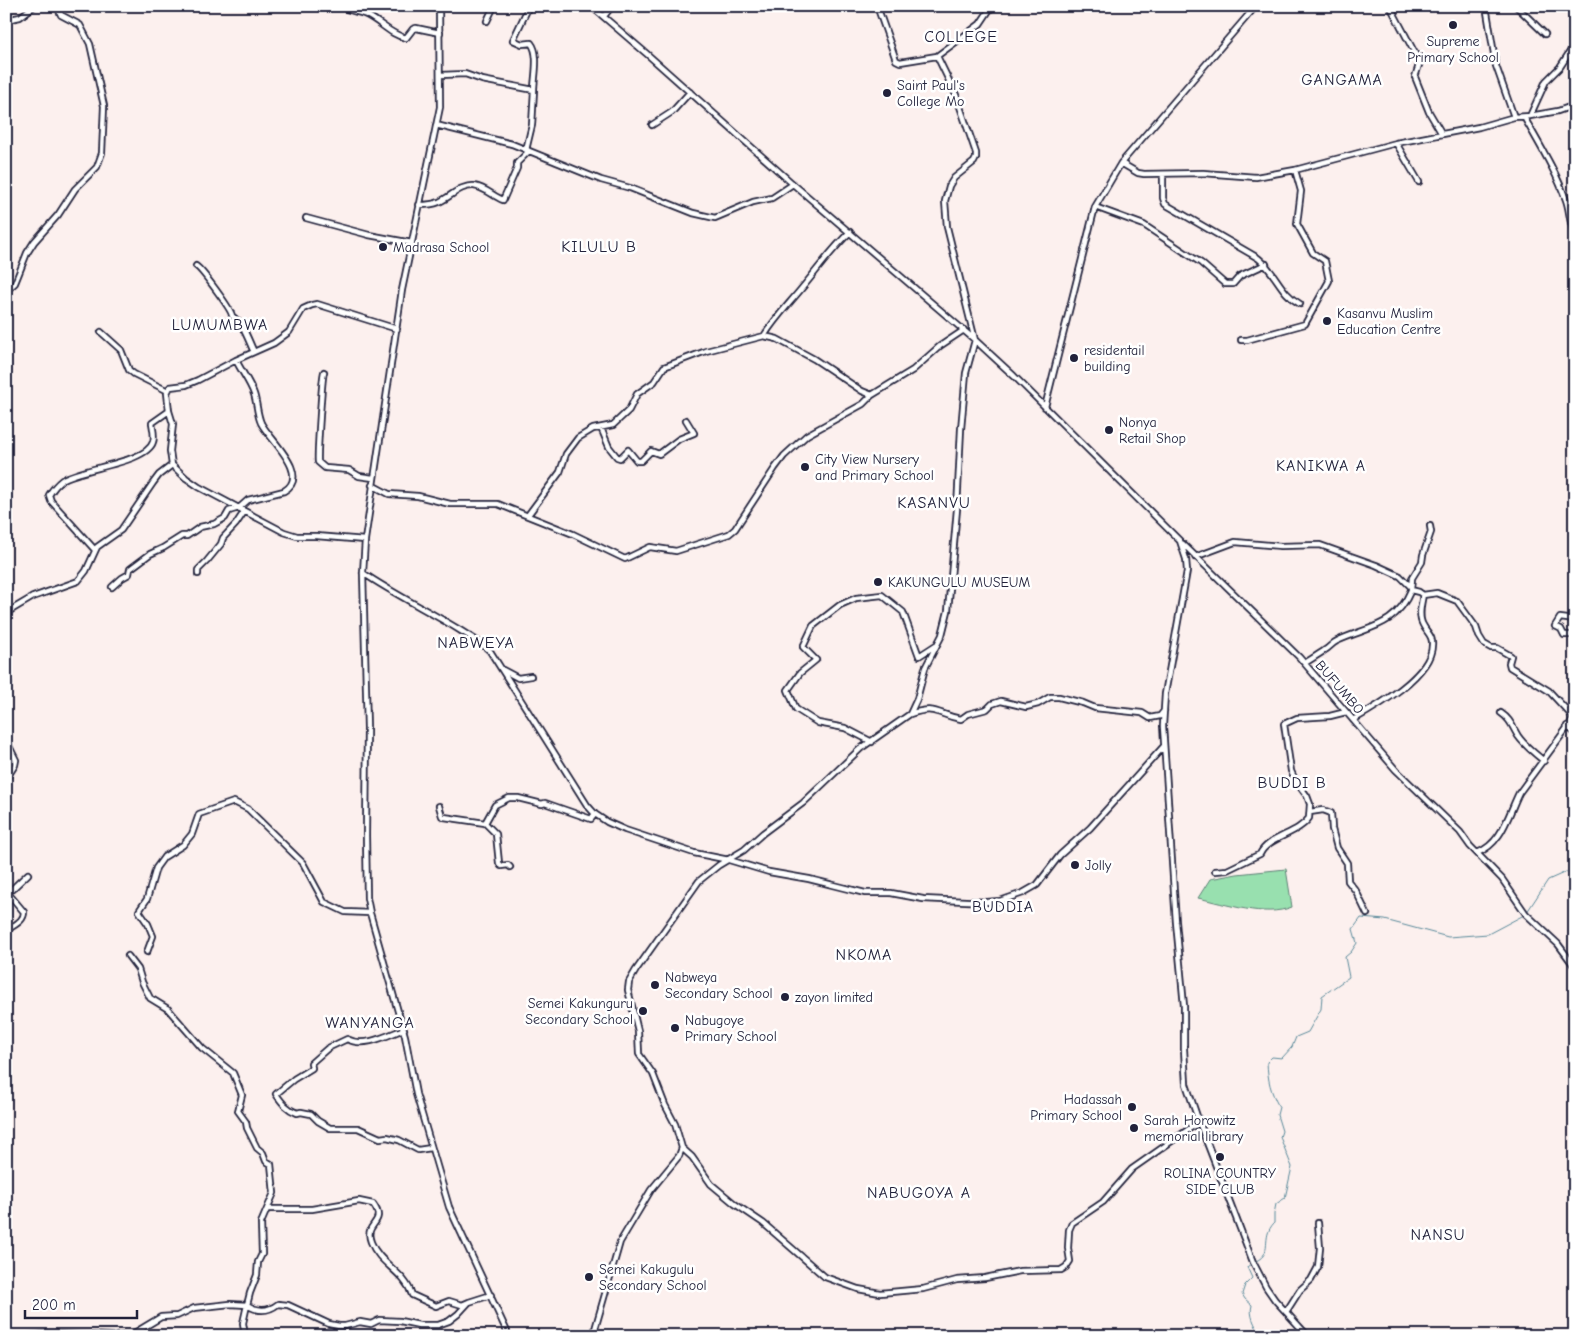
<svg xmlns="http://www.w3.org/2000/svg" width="1581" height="1342" font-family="'Comic Neue',sans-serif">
	<rect width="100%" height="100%" fill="#fcf0ee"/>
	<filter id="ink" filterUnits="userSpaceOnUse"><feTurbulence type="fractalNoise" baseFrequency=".02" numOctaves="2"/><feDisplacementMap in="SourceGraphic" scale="10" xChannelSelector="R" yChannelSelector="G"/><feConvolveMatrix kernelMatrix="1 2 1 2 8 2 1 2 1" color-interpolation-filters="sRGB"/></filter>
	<g filter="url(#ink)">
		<path fill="#98e0af" stroke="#5d8175" d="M1286,869L1292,907C1265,918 1226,904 1198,898L1210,879L1237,874Z"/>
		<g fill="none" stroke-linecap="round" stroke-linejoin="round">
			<path stroke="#59899a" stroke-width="1" d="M1527,912L1548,880L1575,868
				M1256,1261C1274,1253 1260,1238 1274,1223V1214L1276,1204L1285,1198L1292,1167L1280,1137L1282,1131L1277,1115L1279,1107C1270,1090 1268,1081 1267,1062L1272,1057L1282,1058L1292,1047L1296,1037L1308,1032L1321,1009L1322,996L1349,977L1345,957L1351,952L1357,943L1353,929L1361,918L1385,920L1448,937L1488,934L1524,915
				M1252,1263L1247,1267L1252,1278L1245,1285L1242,1294L1245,1299L1252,1305C1249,1316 1255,1324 1259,1333L1258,1336"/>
			<g stroke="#22223b" stroke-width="8">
				<path id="minor" d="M341,6C351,12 355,11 364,14C379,20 390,35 406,38L413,29L416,28L440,33
					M439,6L440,107L402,290L365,540L363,573L367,728L366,836L367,898L370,913L405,1036L416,1094L449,1207L509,1336
					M529,6L513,40L522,44L531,43C540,54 534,77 534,90
					M591,6L647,54L793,184L975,340L1014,376L1180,541L1186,559L1187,571L1165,694L1163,726L1176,922L1184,1006V1049L1186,1084L1199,1122L1253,1262L1266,1287L1275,1300L1308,1336
					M877,6L896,60L900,62L937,56L956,95L976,153V158L974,162L954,178L949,186L945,201L947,227L975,340L966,373L961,429L957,509L948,611L942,635L925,668L917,699L910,714L860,749L803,803L763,833L744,850L719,865L699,881L636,970L629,982L628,990L638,1031L639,1054L653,1074L665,1105L675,1124L682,1148L692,1157L711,1184L735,1204L763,1223L825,1277L858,1289L880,1293L923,1289L957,1280L985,1278L1020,1271L1061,1270L1066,1267L1070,1261L1068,1248L1069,1230L1072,1223L1103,1202L1132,1169L1199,1122
					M1390,6L1419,61V65L1415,77L1429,112L1442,134
					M1486,6L1496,66L1514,117
					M1516,6L1545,34
					M604,16L612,6
					M6,20L20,17L34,6
					M487,21L494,6
					M937,56L980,24L992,6
					M441,75L465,74L482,80L534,90L532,125L526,150
					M1530,116L1558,111L1575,105
					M1524,117C1539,144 1556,171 1566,200C1570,211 1569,222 1575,234
					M436,125L512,144L601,180L630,188L693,213L715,218L753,202L772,198L793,184
					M652,125L672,112L690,92
					M1396,143L1419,182
					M1121,163L1138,173L1144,174L1203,173L1256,177L1295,170L1396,143L1479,127L1514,117L1530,116L1546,81L1560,67L1575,44
					M1163,174V198L1165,204L1258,258C1276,272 1280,293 1300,304
					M419,205C426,205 432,205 439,202C451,197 460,185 474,186C486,188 493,196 503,200L517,168V163L529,151
					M1095,207L1144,225L1201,263L1225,284H1233L1240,276L1266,264
					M306,218L369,235L412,243
					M196,266C202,270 232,310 232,316C244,324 248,340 254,352
					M6,291L15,283L27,253L34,242L58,215L75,189L97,167L102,153L104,106L90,44L80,25L61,15L57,6
					M101,332L121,350L129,370L134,374L168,391
					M764,336C775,318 789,304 802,288C818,269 832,249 850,232
					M1241,340H1247L1305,324L1329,281L1325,261L1313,253L1297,224L1301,191L1295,170
					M324,372C322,377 317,455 318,462L325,468L349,470L359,476L373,478
					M1045,407L1095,207L1121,163L1256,6
					M601,428L609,447L617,457L620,458L628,450L637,461H641L651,451L659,454L679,439L694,433L686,420
					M172,465L170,451L173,424L169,411L167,393L170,387L186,385L198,380L236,360L274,343L289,332L303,309L312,305L317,304L397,329
					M372,485L389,494L418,496L450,504H498L573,534L625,559L650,547L676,551L729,534L735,529L775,468L784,456L807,435L863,404L872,395L913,370L940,346L964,330
					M528,515L560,472L566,454L578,438L593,429L613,425L629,410L637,394L654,382L664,367L706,351L764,336L777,339L814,359L862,391L872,395
					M1183,544L1299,657L1396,770L1460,832L1470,846L1502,879L1526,914L1558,944L1575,967
					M95,550L51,501L49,495C52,490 57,484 62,480C80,468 147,463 153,442C155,437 153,429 152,423L169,411
					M1195,557L1235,542L1281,546L1320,545L1376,565L1400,576L1411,587
					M363,573C394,594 427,610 458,629C469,636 481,642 490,651L587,805L595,814L607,822L625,830L694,853L729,860L769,872L809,879L865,893H891L923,899L987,902L1000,901L1023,893L1037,885L1060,855L1090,828L1164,746
					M198,574V570L207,561L221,544L223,538L236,524L244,512
					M112,587L122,578L129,574L130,569L150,554L163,548L182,536H187L200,527L214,524L225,518L229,511L239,508L248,500L284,491C312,475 269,439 261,423C257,414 257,403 254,394C250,382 241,371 236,360
					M1423,595L1437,593L1457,601L1476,627L1479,636L1484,644L1491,648H1497L1511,656L1509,663L1510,667L1549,691L1574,718
					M6,613L33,597L78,581L86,571L97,547L121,530L153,483L159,475L172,465L186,478L199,487L284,532L297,536H316L365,540
					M1575,620L1560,618L1555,626L1561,629L1564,635H1575
					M1305,663C1311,659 1318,655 1325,650C1329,648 1332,643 1337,641C1369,626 1395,628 1411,590
					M503,670L518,678L531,676
					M6,677L9,684L6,689
					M1501,713C1510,719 1512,726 1518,736C1525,746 1534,753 1544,761
					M910,714C938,705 937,715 961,719L968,714L987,709L992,704L1001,701L1026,707L1038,704L1050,697H1059L1083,703L1095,708L1142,713L1150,718L1160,716L1164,711
					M1353,720C1376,707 1432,675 1432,645C1433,636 1427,633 1423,625C1418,617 1421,604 1423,595L1419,592L1411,590L1412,578L1422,562L1423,555L1431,532L1430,526
					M1567,726L1575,733
					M6,740L16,760L15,765L6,779
					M872,742L845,728L818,723L796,709L788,690L800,673L816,660L803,647L813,626L840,605L856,598L882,595L903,612L919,656L936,645
					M439,806L442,816L444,817L485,823
					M1310,812L1323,810L1331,813L1332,829L1337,848L1347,863L1348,881L1356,891L1367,914
					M1477,853C1502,844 1508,815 1519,793L1575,717
					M510,867L508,865L501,866L499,863L496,834L485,823L495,805L509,798H518L542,804L545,803L591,819L595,814
					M1215,871L1227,870L1260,854C1268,837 1298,834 1309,818L1310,804L1307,796L1295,780L1291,771L1284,724L1297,718L1330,716L1346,712
					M6,931C13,925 24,922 24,912L8,893L28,874
					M147,952L153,936L148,924L139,911L147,899L156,868L164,857L183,845L192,834L199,814L234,802L248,809L303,863L324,902L345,912L370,913
					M128,956L138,969L142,982L150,998L168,1009L202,1048L233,1073L242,1095L238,1111L246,1122L247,1128L257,1148L263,1153L266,1161L271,1164L274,1193L267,1209
					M404,1029C386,1036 364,1048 347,1039L328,1048L311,1063L312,1068L294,1079L276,1094C282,1103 287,1109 297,1113L301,1112L311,1114L318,1121L330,1128H358L380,1138L387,1137L399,1140L418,1150L431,1148
					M1286,1312L1300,1290L1311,1280L1318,1267L1320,1248L1318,1223
					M27,1336L49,1334L111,1336
					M117,1336L131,1335L161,1317L177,1316L194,1308L230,1304L247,1305L250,1293L257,1275L258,1262L262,1254L261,1223L267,1209H312L359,1201L373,1204C388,1224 363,1222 371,1242C379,1264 405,1272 412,1295L436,1306L449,1301L462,1305L469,1302
					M245,1336L243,1323L247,1305C258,1312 268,1312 278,1304L288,1305L329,1324L339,1326H345L360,1322L371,1324L379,1320L400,1321L419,1325H438L449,1321L458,1314L469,1302L491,1295
					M593,1336L620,1242L651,1190L679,1156L682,1148"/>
			</g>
			<use href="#minor" stroke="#fff" stroke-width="4.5"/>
		</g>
	</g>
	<g fill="#22223b" stroke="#fff" stroke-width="2">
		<circle cx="1453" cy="25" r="5"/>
		<circle cx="887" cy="93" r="5"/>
		<circle cx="383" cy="247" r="5"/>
		<circle cx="1327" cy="321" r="5"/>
		<circle cx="1074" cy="358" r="5"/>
		<circle cx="1109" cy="430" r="5"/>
		<circle cx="805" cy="467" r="5"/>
		<circle cx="878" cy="582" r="5"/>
		<circle cx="1075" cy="865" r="5"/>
		<circle cx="655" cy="985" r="5"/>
		<circle cx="785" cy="997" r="5"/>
		<circle cx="643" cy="1011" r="5"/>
		<circle cx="675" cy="1028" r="5"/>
		<circle cx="1132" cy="1107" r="5"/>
		<circle cx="1134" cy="1128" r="5"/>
		<circle cx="1220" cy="1157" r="5"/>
		<circle cx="589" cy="1277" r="5"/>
	</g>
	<g text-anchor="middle" stroke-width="5" stroke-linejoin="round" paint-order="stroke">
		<g font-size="14" fill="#22223b" stroke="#fff" text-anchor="start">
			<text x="1453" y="46" text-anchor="middle">Supreme<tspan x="1453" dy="16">Primary School</tspan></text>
			<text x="897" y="90">Saint Paul's<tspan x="897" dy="16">College Mo</tspan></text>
			<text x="393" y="252">Madrasa School</text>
			<text x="1337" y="318">Kasanvu Muslim<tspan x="1337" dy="16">Education Centre</tspan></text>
			<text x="1084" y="355">residentail<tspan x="1084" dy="16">building</tspan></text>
			<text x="1119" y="427">Nonya<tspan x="1119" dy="16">Retail Shop</tspan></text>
			<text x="815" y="464">City View Nursery<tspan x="815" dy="16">and Primary School</tspan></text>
			<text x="888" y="587">KAKUNGULU MUSEUM</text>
			<text x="1085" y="870">Jolly</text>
			<text x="665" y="982">Nabweya<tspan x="665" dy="16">Secondary School</tspan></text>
			<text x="795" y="1002">zayon limited</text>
			<text x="633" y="1008" text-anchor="end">Semei Kakunguru<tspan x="633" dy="16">Secondary School</tspan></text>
			<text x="685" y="1025">Nabugoye<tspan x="685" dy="16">Primary School</tspan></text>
			<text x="1122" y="1104" text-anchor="end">Hadassah<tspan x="1122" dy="16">Primary School</tspan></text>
			<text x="1144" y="1125">Sarah Horowitz<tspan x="1144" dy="16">memorial library</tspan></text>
			<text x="1220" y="1178" text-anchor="middle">ROLINA COUNTRY<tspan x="1220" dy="16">SIDE CLUB</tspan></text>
			<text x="599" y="1274">Semei Kakugulu<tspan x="599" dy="16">Secondary School</tspan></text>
		</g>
		<g font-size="14" fill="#22223b" stroke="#fff">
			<text transform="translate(1340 687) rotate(49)" y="5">BUFUMBO</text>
		</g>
		<g font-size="16" letter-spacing="1" fill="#22223b" stroke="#fff">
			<text x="961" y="42">COLLEGE</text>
			<text x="1342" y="85">GANGAMA</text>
			<text x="599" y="252">KILULU B</text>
			<text x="220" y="330">LUMUMBWA</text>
			<text x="1321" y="471">KANIKWA A</text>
			<text x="934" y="508">KASANVU</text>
			<text x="476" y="648">NABWEYA</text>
			<text x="1292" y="788">BUDDI B</text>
			<text x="1003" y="912">BUDDIA</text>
			<text x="864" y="960">NKOMA</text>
			<text x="370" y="1028">WANYANGA</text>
			<text x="919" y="1198">NABUGOYA A</text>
			<text x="1438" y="1240">NANSU</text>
		</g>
	</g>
	<rect width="1581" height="1342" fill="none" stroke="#fff" stroke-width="25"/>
	<rect x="12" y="12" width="1556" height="1317" fill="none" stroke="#22223b" stroke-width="2" filter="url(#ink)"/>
	<path d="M25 1310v8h112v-8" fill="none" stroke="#22223b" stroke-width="2.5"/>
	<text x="32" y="1310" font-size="15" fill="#22223b" stroke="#ffffff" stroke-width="4" paint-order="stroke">200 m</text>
</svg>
